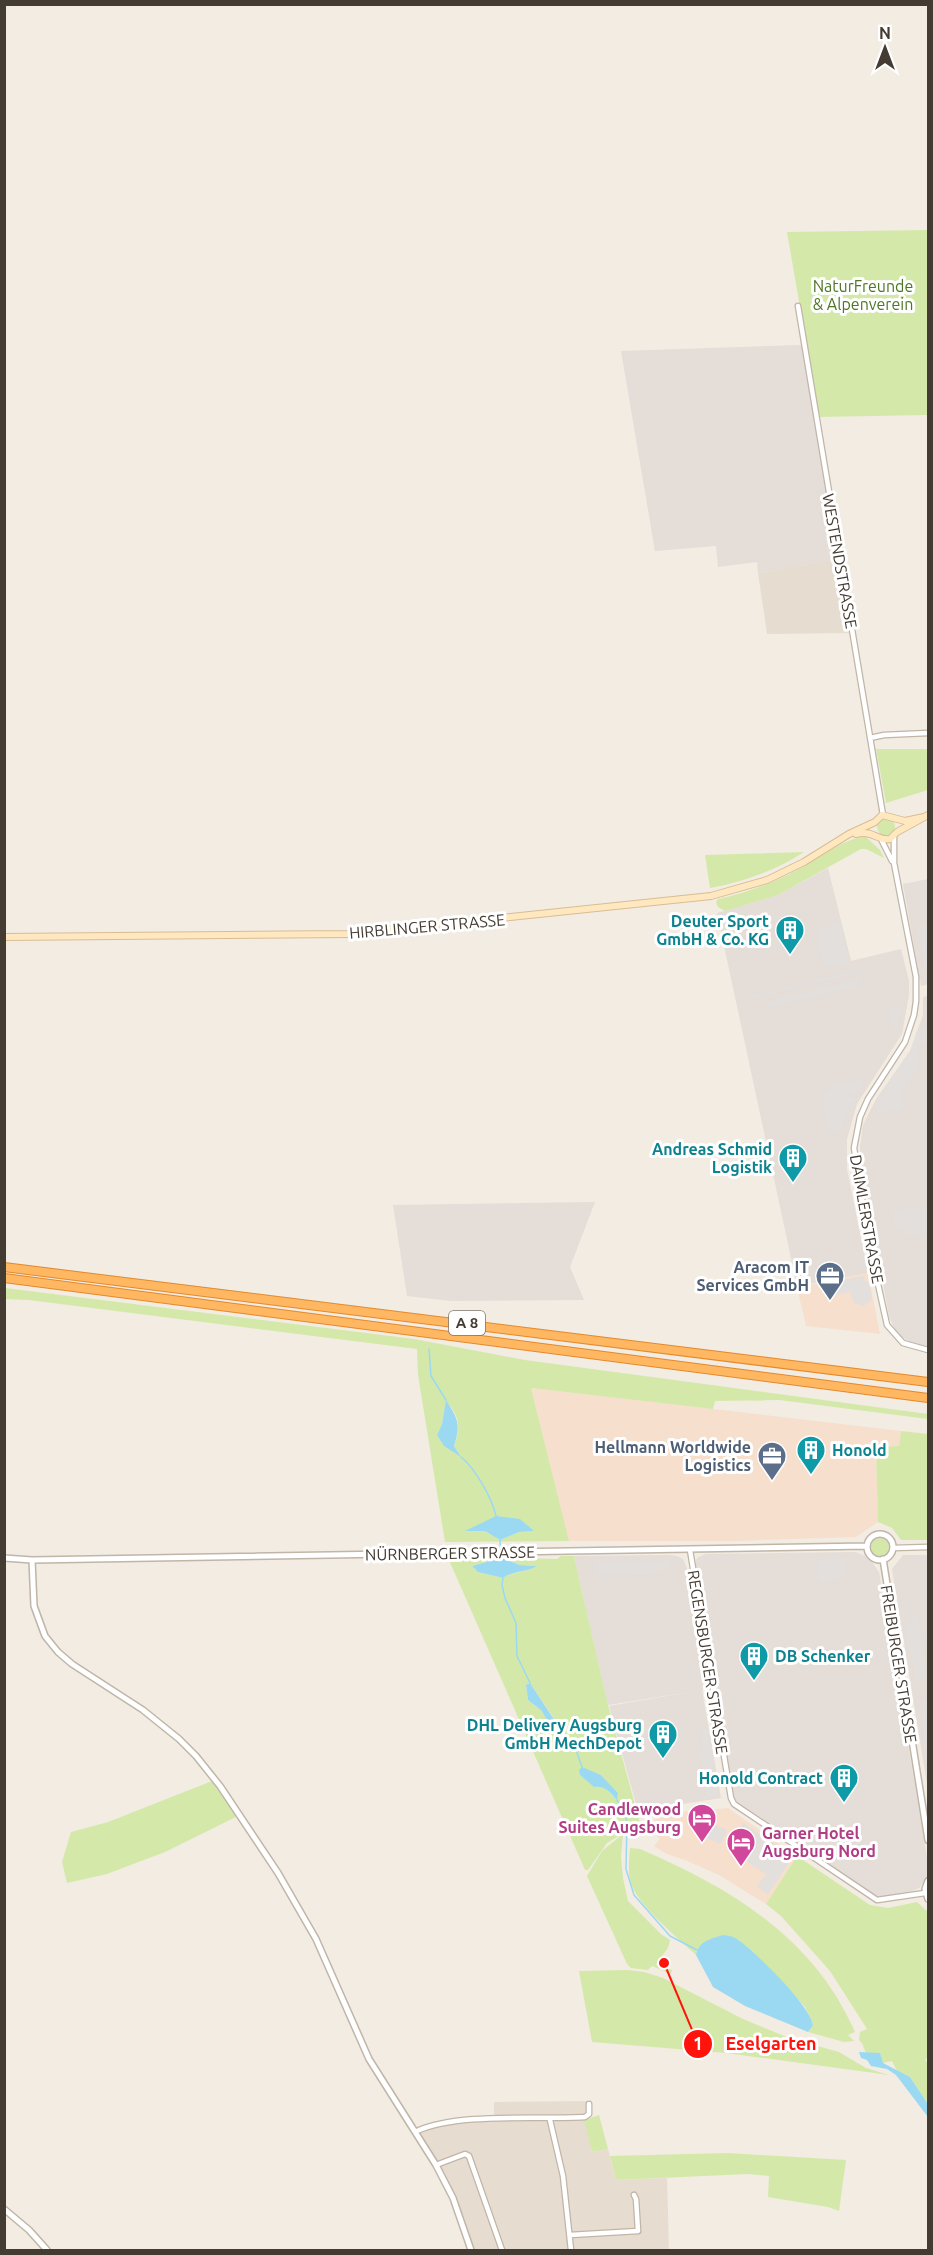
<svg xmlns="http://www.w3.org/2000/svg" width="933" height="2255" font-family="Ubuntu,sans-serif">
	<rect width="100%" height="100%" fill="#f2ece3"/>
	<path fill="#e6ddd0" d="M838,559L851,633L767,634L758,573Z
		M590,2101V2119L585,2120L592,2152L608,2149L616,2180L667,2178L669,2250H473L437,2162L417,2127L494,2116V2102Z"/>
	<path fill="#f6dfcc" d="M868,1273L880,1334L806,1326L797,1287Z
		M531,1388L731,1411L901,1431L899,1446L876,1447L878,1522L856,1537L734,1541H569Z
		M728,1808L797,1856L766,1904L719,1875L685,1860L667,1854L654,1846L660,1839L651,1830L646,1822L680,1812Z"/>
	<path fill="#e4ddd8" d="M802,345L838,559L758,573L757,562L718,567L716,546L655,551L621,351Z
		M828,868L851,961L901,949L909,981V995L902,1034L857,1104L847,1139V1169L868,1273L797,1286L717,913L778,895Z
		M928,879V984L921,986L903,884Z
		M928,996V1346L912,1343L902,1337L894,1328L889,1316L861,1163L860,1147L863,1125L876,1099L910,1051L923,1015V997Z
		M595,1202L570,1267L584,1300L451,1301L407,1296L393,1205Z
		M856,1552L869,1558L879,1572L928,1863V1876L919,1888L912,1891L881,1897L871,1893L735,1800L694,1565L697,1558L705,1554Z
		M670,1555L677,1556L683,1559L688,1571L707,1689L702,1690L721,1798L638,1811L609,1706L696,1691L608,1705L574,1556Z
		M903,1555H928V1790L892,1569Z"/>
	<path fill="#d4e9a9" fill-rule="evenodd" d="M928,230V415L819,417L787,232Z
		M876,749H928V790L886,803Z
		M877 827a9 9 0 1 1 18 0a9 9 0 1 1-18 0Z
		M865,836L880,850L884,858L866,849H861L778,895L725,911L718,907L716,902L718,899C749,892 779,881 806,865C826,854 842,840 865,836Z
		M804,852C775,871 743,882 710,888L705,855Z
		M5,1288L414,1339L525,1360L928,1414V1419L779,1400L715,1401L713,1409L531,1388L569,1541L445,1542L418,1375L417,1349L29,1300L5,1299ZM446,1401C460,1417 461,1427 454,1446L460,1455L437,1435L442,1424ZM485,1531H534L519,1532L500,1540Z
		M901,1431L928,1434V1540H901L892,1528L878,1522L876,1447L899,1446Z
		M871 1547a9 9 0 1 1 18 0a9 9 0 1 1-18 0Z
		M512,1556L516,1558L557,1559L561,1556H574L608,1705L640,1823L607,1843L588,1870H585L449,1560L451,1557ZM501,1558L520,1565L536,1566C525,1573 514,1571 503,1578L478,1572L472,1566ZM529,1683H530L559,1726L553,1729L541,1710L528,1700L526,1686ZM588,1771L601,1775L618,1793L617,1800L607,1789L580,1775Z
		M212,1781L236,1817L165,1852L107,1874L67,1883L62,1862L71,1832L108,1822Z
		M623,1834L621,1857L623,1878L628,1901L661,1934L670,1940L668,1948L656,1964L672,1970L671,1974L652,1966L648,1970L631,1968L627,1964L587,1876L602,1851Z
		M630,1848L640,1849C731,1888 814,1938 855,2032L848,2035L854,2041L844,2042L808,2032L813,2024L805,2007L775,1974L739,1940L723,1935L697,1950L696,1955C678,1938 636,1904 630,1881C628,1870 629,1859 630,1848Z
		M797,1856L870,1905L888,1908L917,1902L928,1912V2058L925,2059L928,2064V2104L910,2077L897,2071L892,2061L883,2063L879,2053H866L862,2043L859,2040L860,2032L867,2029L830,1971L781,1916L766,1904Z
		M628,1970L644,1972L663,1978L743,2019L789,2038L839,2052L866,2068L889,2075L726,2053L592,2042L579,1971Z
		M599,2115L608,2149L592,2152L584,2120Z
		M728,2153L846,2160L839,2211L828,2207L768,2197L769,2176L748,2174L616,2180L610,2156Z"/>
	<path fill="#e2dfdc" d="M840,923L850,962L825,968L816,929Z
		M917,925H928V970L925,971Z
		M861,969L862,972L746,1000L745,997Z
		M860,979L861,985L767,1008L765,1002Z
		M901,1005L903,1011L898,1012L899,1018L897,1019L900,1030L894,1031L888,1008Z
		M928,1028V1042L919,1043L916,1050L920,1065L900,1095L903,1109L877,1113L876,1110L881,1101L877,1100L882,1093H886L887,1091H883L895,1073H900L896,1071L909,1052L915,1050H911L917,1031Z
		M862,1079L864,1086L860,1088L861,1091L849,1094L850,1098L855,1097L856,1103L852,1104L853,1107L847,1108L848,1119L841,1120L843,1129L829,1132L821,1093L829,1090V1086Z
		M928,1205V1232L905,1236L903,1228L898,1229L897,1224H894L891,1211Z
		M864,1276L865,1282H869L872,1299L864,1306L854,1303L850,1292L835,1295L834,1288L827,1289L826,1283Z
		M842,1557L846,1577L819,1582L816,1561Z
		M596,1562H668V1570H655L654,1574L597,1575Z
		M918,1614L928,1679L916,1682L906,1624L912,1623L911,1615Z
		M928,1698V1758L919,1700Z
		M708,1729L719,1796L707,1798L699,1751L703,1750L699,1730Z
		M707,1818L716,1822L715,1825L727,1830L721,1844L691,1832L695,1823H698L700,1819L705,1821Z
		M743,1823L793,1857L768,1894L757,1887L766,1874L732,1852L733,1850L727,1846Z"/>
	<path fill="#9bd9f3" d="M446,1400C458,1419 461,1424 454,1446L461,1457L444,1446L437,1435L442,1424Z
		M496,1516L520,1519L534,1531L519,1532L500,1540L485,1531H465Z
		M501,1558L520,1565L537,1566C525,1573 515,1570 503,1578L478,1572L472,1566Z
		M530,1683L559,1727L553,1730L541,1710L528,1700L526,1685Z
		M582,1767L601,1775L618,1793L617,1800C611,1793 605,1785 594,1787L580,1775L579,1770Z
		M723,1935C729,1935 735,1937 740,1941C758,1955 809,2004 813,2025L808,2032L745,2006L713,1987L696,1955C699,1941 710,1939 723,1935Z
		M859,2052L880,2053L883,2063L910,2077L928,2104V2117L896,2075L887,2069L871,2066L867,2060L861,2058Z"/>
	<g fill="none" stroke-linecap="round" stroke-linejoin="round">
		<path stroke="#9bd9f3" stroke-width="1.5" d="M429,1349L431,1376L446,1400
			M461,1457C475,1468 492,1498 496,1516
			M500,1540L501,1558
			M503,1578L502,1585L505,1598L516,1623L517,1656L530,1683
			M559,1727L576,1750L582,1767
			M617,1800L627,1821L626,1869L634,1895L670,1936L697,1950"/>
		<g stroke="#c1b5a8" stroke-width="7">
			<path id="minor" d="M798,306L883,815
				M870,738L884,735L928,733
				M894,836V863L916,977V1001L914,1015L905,1042L868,1099L860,1117L854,1148L869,1243L887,1325L903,1343L928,1350
				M881,839L892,861
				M893,1548L928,1547
				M690,1550L731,1798L734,1804L877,1900L925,1893
				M550,2120L563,2176L571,2250
				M417,2131C459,2112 537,2120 585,2117L589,2114V2104
				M436,2165L465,2154L469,2156L502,2250
				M570,2235L638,2231L636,2199L634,2195"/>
		</g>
		<g stroke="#c1b5a8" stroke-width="8">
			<path id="tertiary" d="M867 1547a13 13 0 1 1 26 0a13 13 0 1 1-26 0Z
				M4,1558L32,1560L867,1546
				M883,1559L928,1840
				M32,1560L34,1606L45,1636L58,1652L72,1664L143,1710L179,1739L196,1756L220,1786L278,1873L316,1939L369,2059L436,2165L453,2198L471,2250
				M928,1881L925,1889L928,1899
				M4,2209L29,2230L47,2250"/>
		</g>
		<g stroke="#d8bd92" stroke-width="8">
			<path id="secondary" d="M856,834C874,830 877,841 890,839L897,832L928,815
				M4,937L349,934L711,896L767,880L804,862L849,834L875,822L882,815L905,821L924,817"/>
		</g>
		<g stroke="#e3892c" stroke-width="10">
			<path id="motorway" d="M4,1267L928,1382
				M4,1278L928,1398"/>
		</g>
		<use href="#minor" stroke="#fff" stroke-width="4.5"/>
		<use href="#tertiary" stroke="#fff" stroke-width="5"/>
		<use href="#secondary" stroke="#ffe8c0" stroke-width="6"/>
		<use href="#motorway" stroke="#ffb761" stroke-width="8"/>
	</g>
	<defs>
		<g id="building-pin" transform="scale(1.5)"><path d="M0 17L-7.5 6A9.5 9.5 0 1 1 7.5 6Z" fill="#0f9aa8" stroke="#fff"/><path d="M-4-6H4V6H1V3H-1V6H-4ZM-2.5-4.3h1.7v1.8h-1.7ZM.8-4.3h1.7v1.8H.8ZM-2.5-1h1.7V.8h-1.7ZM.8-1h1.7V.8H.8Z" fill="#fff"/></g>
		<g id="office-pin" transform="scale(1.5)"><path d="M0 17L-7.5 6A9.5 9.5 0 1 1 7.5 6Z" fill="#5c6f8a" stroke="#fff"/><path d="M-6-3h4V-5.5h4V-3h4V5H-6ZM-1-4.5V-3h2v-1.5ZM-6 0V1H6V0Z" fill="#fff"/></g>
		<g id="hotel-pin" transform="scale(1.5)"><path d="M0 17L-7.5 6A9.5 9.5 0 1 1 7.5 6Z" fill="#d1479c" stroke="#fff"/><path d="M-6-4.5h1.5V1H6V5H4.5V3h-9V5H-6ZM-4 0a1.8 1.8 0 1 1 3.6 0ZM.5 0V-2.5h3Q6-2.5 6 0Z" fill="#fff"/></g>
	</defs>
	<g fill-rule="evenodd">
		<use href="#building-pin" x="790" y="930"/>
		<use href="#building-pin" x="793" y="1158"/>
		<use href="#office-pin" x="830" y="1276"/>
		<use href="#building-pin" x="811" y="1450"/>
		<use href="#office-pin" x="772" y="1456"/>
		<use href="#building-pin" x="754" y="1656"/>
		<use href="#building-pin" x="663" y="1734"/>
		<use href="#building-pin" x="844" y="1778"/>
		<use href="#hotel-pin" x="702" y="1818"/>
		<use href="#hotel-pin" x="741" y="1842"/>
	</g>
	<g text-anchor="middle" stroke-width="6" stroke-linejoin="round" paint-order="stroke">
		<rect fill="#fff" stroke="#7c7670" stroke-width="1.5" x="449" y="1311" width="36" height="24" rx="4.5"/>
		<g font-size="15" font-weight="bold" fill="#443b33">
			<text x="467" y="1328">A 8</text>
		</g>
		<g font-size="16" fill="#4e7725" stroke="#fff">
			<text x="863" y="292">NaturFreunde<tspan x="863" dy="18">&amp; Alpenverein</tspan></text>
		</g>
		<g font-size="16" fill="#443b33" stroke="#fff">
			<text transform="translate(840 561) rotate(80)" y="6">WESTENDSTRASSE</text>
			<text transform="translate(427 926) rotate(-5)" y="6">HIRBLINGER STRASSE</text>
			<text transform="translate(867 1219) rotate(80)" y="6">DAIMLERSTRASSE</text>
			<text transform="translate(450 1553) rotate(-1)" y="6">NÜRNBERGER STRASSE</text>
			<text transform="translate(708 1662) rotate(81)" y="6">REGENSBURGER STRASSE</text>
			<text transform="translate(899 1664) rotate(81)" y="6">FREIBURGER STRASSE</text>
		</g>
		<g font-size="16" font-weight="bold" fill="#0d838f" stroke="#fff" text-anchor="end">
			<text x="769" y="927">Deuter Sport<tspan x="769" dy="18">GmbH &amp; Co. KG</tspan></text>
			<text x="772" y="1155">Andreas Schmid<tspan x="772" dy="18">Logistik</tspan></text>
			<text x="832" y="1456" text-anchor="start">Honold</text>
			<text x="775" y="1662" text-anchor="start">DB Schenker</text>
			<text x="642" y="1731">DHL Delivery Augsburg<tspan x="642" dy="18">GmbH MechDepot</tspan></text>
			<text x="823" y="1784">Honold Contract</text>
		</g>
		<g font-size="16" font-weight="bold" fill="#4e5e75" stroke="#fff" text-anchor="end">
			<text x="809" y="1273">Aracom IT<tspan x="809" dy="18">Services GmbH</tspan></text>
			<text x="751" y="1453">Hellmann Worldwide<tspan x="751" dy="18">Logistics</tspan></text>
		</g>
		<g font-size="16" font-weight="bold" fill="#b23c85" stroke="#fff" text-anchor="end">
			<text x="681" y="1815">Candlewood<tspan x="681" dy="18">Suites Augsburg</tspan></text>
			<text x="762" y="1839" text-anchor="start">Garner Hotel<tspan x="762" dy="18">Augsburg Nord</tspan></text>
		</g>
	</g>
	<path fill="none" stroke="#ff140d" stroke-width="2" d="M664 1963L698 2044"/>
	<g fill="#ff140d" stroke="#fff" stroke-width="2">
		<circle cx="664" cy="1963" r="6"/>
		<circle cx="698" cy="2044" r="15"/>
	</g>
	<g font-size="18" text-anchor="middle" font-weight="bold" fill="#fff">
		<text x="698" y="2050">1</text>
	</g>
	<g font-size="18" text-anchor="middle" font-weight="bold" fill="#ff140d" stroke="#fff" stroke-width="6" stroke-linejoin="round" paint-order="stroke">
		<text x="771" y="2050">Eselgarten</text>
	</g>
	<rect width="933" height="2255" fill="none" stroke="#443b33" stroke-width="12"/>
	<g transform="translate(885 48)" stroke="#ffffff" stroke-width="4.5" paint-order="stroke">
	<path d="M0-4.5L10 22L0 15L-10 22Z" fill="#443b33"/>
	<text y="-9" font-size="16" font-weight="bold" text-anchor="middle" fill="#443b33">N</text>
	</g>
</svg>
